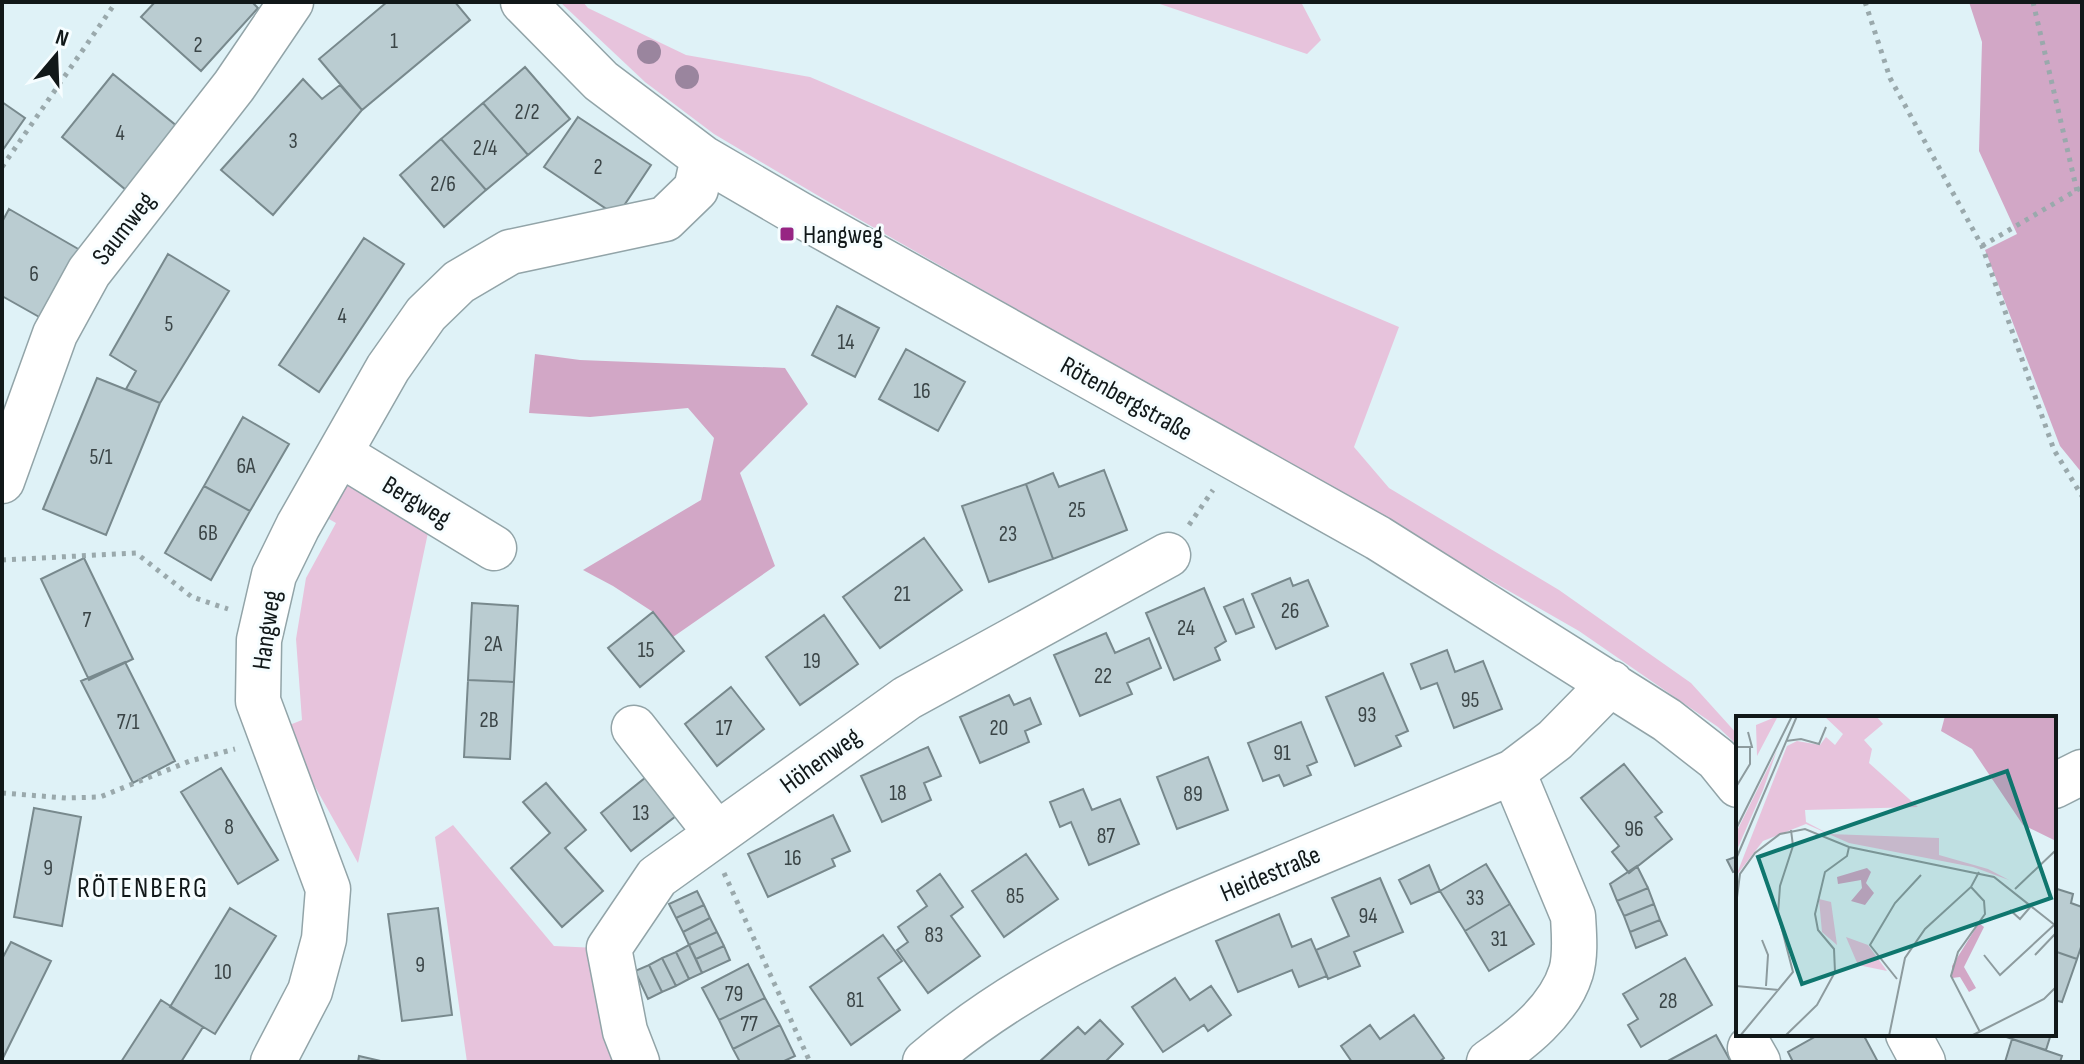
<svg xmlns="http://www.w3.org/2000/svg" width="2084" height="1064" font-family="'Sofia Sans Condensed',sans-serif">
	<rect width="100%" height="100%" fill="#dff2f7"/>
	<path fill="#e7c3dc" d="M560,2H583L588,8L686,55L810,77L1399,327L1354,447L1389,488L1559,590L1691,683L1738,735V746L1718,727L1579,631L822,198L714,134L645,82Z
		M1154,2H1301L1321,40L1307,54Z
		M345,476L429,528L358,863L282,728L302,720L296,639L306,578L336,523L320,514Z
		M453,825L554,946L597,948L622,1062H467L435,837Z"/>
	<path fill="#d2a7c6" d="M1969,2H2082V473L2060,446L1985,250L2017,234L1979,151L1982,42Z
		M535,354L580,360L785,368L808,404L740,473L775,566L673,637L653,612L613,586L583,570L701,500L714,438L688,408L590,417L529,413Z"/>
	<path fill="#baccd1" stroke="#78898d" stroke-width="2" d="M155,2H252L258,8L201,71L141,17Z
		M387,2H455L470,20L362,110L319,59Z
		M525,67L570,119L528,155L483,103Z
		M113,74L178,127L126,190L62,137Z
		M303,79L322,99L340,85L362,110L273,215L221,170Z
		M2,102L25,118L2,151Z
		M483,103L528,155L486,190L441,139Z
		M578,117L651,165L617,216L544,167Z
		M441,139L486,190L444,227L400,175Z
		M9,209L80,250L41,318L2,296V222Z
		M364,238L404,264L319,392L279,365Z
		M168,254L229,291L160,403L126,389L136,371L110,355Z
		M837,306L879,328L855,377L812,355Z
		M906,349L965,382L938,431L879,399Z
		M97,378L160,403L106,535L43,509Z
		M243,417L289,444L250,511L204,486Z
		M1104,470L1127,530L1053,559L1026,484L1053,473L1059,487Z
		M1026,484L1053,559L989,582L962,506Z
		M204,486L250,511L211,580L165,553Z
		M924,538L962,590L880,648L843,597Z
		M84,558L133,659L89,680L41,579Z
		M1290,578L1293,586L1308,580L1328,626L1276,649L1252,594Z
		M1204,588L1226,641L1215,648L1220,660L1174,680L1146,613Z
		M1243,599L1254,627L1236,634L1224,607Z
		M472,603L518,606L514,682L468,680Z
		M653,612L684,651L640,687L608,648Z
		M824,615L858,664L800,705L766,657Z
		M1106,633L1115,653L1149,638L1161,668L1127,683L1132,694L1080,716L1054,655Z
		M1447,650L1455,672L1483,661L1502,709L1454,728L1437,683L1421,689L1411,664Z
		M125,662L175,761L133,783L81,681Z
		M1383,673L1408,731L1396,736L1401,746L1355,766L1326,697Z
		M468,680L514,682L510,759L464,757Z
		M731,687L764,729L717,766L685,724Z
		M1009,695L1014,705L1030,698L1041,724L1025,731L1029,742L980,763L960,717Z
		M1301,722L1317,762L1307,766L1311,775L1284,786L1279,775L1263,781L1248,743Z
		M928,747L941,776L924,783L931,800L882,822L861,776Z
		M1208,757L1228,810L1177,829L1157,777Z
		M1624,764L1662,812L1655,817L1672,839L1629,873L1612,852L1619,846L1581,798Z
		M221,768L278,860L238,884L181,792Z
		M650,774L681,812L631,851L601,813Z
		M546,783L586,830L565,848L603,891L562,927L511,868L550,833L523,802Z
		M1083,789L1092,810L1120,799L1139,844L1089,865L1071,822L1060,827L1050,802Z
		M34,808L81,817L62,926L14,917Z
		M833,815L850,851L832,859L835,866L768,897L748,854Z
		M1026,854L1058,899L1004,937L972,891Z
		M1738,856V870L1733,872L1727,860Z
		M1486,864L1510,904L1465,931L1440,891Z
		M1429,865L1440,891L1411,904L1399,880Z
		M1637,866L1648,888L1617,901L1610,884Z
		M940,874L963,907L951,916L980,956L928,993L897,950L908,942L898,927L927,906L917,891Z
		M1380,878L1403,932L1354,952L1360,966L1328,979L1316,950L1349,936L1332,898Z
		M1648,888L1654,904L1624,916L1617,901Z
		M2054,888L2073,894L2071,903L2082,907V944L2077,959L2054,951Z
		M697,891L704,905L676,918L669,904Z
		M1510,904L1534,944L1489,971L1465,931Z
		M1654,904L1660,920L1630,932L1624,916Z
		M704,905L710,918L683,932L676,918Z
		M230,908L276,936L215,1034L170,1007Z
		M438,908L452,1015L402,1021L388,914Z
		M1279,914L1292,947L1311,939L1327,976L1299,987L1292,970L1238,992L1216,941Z
		M710,918L717,932L689,945L683,932Z
		M1660,920L1667,935L1636,948L1630,932Z
		M717,932L724,946L696,959L689,945Z
		M883,935L902,961L878,978L900,1010L851,1045L810,987Z
		M11,942L51,961L2,1060V959Z
		M689,945L702,973L689,979L676,952Z
		M724,946L730,960L702,973L696,959Z
		M2054,951L2077,959L2062,1002L2054,1000Z
		M676,952L689,979L676,986L662,958Z
		M662,958L676,986L662,992L649,965Z
		M1685,958L1712,1005L1641,1047L1628,1025L1638,1019L1623,994Z
		M748,964L765,998L719,1020L702,988Z
		M649,965L662,992L648,999L635,971Z
		M1175,978L1190,1000L1211,986L1231,1015L1208,1031L1204,1025L1163,1052L1132,1007Z
		M765,998L780,1025L733,1049L719,1020Z
		M161,1000L203,1027L181,1062H121Z
		M1414,1015L1444,1058L1439,1062H1352L1341,1046L1370,1025L1380,1039Z
		M1100,1020L1123,1044L1107,1060L1109,1062H1039L1078,1027L1085,1034Z
		M780,1025L795,1056L782,1062H740L733,1049Z
		M1820,1034H1863L1878,1062H1793L1788,1052Z
		M2004,1034H2051L2046,1050L2003,1036Z
		M1716,1035L1731,1062H1666Z
		M2012,1039L2062,1056L2060,1062H2005Z
		M359,1056L385,1062H358Z"/>
	<g fill="none" stroke-linecap="round" stroke-linejoin="round">
		<g stroke="#92a4a8" stroke-width="47">
			<path id="minor" d="M523,2L601,81L703,158L799,214L1378,538L1667,720L1717,759L1738,785
				M340,454L494,548
				M2,481L55,334L89,272L234,86L291,2
				M634,728L717,834
				M2054,786L2082,772
				M1908,1034L1923,1062
				M1750,1048L1758,1062
				M273,1062L310,991L324,939L328,889L258,701L259,640L274,575L298,526L388,368L426,314L459,282L510,252L665,219L696,189L703,158
				M637,1062L625,1031L609,948L657,877L907,698L1168,555
				M925,1062C1026,975 1149,923 1271,873C1351,839 1432,806 1513,772L1555,740L1611,683
				M1489,1062C1521,1040 1559,1011 1571,972C1576,955 1574,934 1573,916L1513,772"/>
		</g>
		<path stroke="#9aa9ac" stroke-width="5" stroke-dasharray="4 6" stroke-linecap="butt" d="M1865,2L1890,78L1982,246L2054,450L2082,496
			M2033,2L2077,191
			M2,167L116,2
			M1982,246L2082,187
			M1189,525L1213,490
			M2,560L136,553L192,597L228,609
			M2,793L66,798L100,797L190,761L235,749
			M724,873L810,1062"/>
		<use href="#minor" stroke="#fff" stroke-width="44"/>
	</g>
	<g fill="#9a859e">
		<circle cx="649" cy="52" r="12"/>
		<circle cx="687" cy="77" r="12"/>
	</g>
	<rect fill="#972583" stroke="#f6fdff" stroke-width="3" x="779" y="226" width="16" height="16" rx="4"/>
	<g text-anchor="middle" stroke-width="6" stroke-linejoin="round" paint-order="stroke">
		<g font-size="22" fill="#3b4547">
			<text x="394" y="48">1</text>
			<text x="198" y="52">2</text>
			<text x="527" y="119">2/2</text>
			<text x="120" y="140">4</text>
			<text x="293" y="148">3</text>
			<text x="485" y="155">2/4</text>
			<text x="598" y="174">2</text>
			<text x="443" y="191">2/6</text>
			<text x="34" y="281">6</text>
			<text x="342" y="323">4</text>
			<text x="169" y="331">5</text>
			<text x="846" y="349">14</text>
			<text x="922" y="398">16</text>
			<text x="101" y="464">5/1</text>
			<text x="246" y="473">6A</text>
			<text x="1077" y="517">25</text>
			<text x="208" y="540">6B</text>
			<text x="1008" y="541">23</text>
			<text x="902" y="601">21</text>
			<text x="1290" y="618">26</text>
			<text x="87" y="627">7</text>
			<text x="1186" y="635">24</text>
			<text x="493" y="651">2A</text>
			<text x="646" y="657">15</text>
			<text x="812" y="668">19</text>
			<text x="1103" y="683">22</text>
			<text x="1470" y="707">95</text>
			<text x="1367" y="722">93</text>
			<text x="489" y="727">2B</text>
			<text x="128" y="729">7/1</text>
			<text x="724" y="735">17</text>
			<text x="999" y="735">20</text>
			<text x="1282" y="760">91</text>
			<text x="898" y="800">18</text>
			<text x="1193" y="801">89</text>
			<text x="641" y="820">13</text>
			<text x="229" y="834">8</text>
			<text x="1634" y="836">96</text>
			<text x="1106" y="843">87</text>
			<text x="793" y="865">16</text>
			<text x="48" y="875">9</text>
			<text x="1015" y="903">85</text>
			<text x="1475" y="905">33</text>
			<text x="1368" y="923">94</text>
			<text x="934" y="942">83</text>
			<text x="1499" y="946">31</text>
			<text x="420" y="972">9</text>
			<text x="223" y="979">10</text>
			<text x="734" y="1001">79</text>
			<text x="855" y="1007">81</text>
			<text x="1668" y="1008">28</text>
			<text x="749" y="1031">77</text>
		</g>
		<g font-size="26" fill="#111819" stroke="#f6fdff">
			<text transform="translate(123 228) rotate(-52)" y="9">Saumweg</text>
			<text transform="translate(1127 398) rotate(29)" y="9">Rötenbergstraße</text>
			<text transform="translate(417 501) rotate(31)" y="9">Bergweg</text>
			<text transform="translate(266 630) rotate(-82)" y="9">Hangweg</text>
			<text transform="translate(820 760) rotate(-36)" y="9">Höhenweg</text>
			<text transform="translate(1270 873) rotate(-23)" y="9">Heidestraße</text>
		</g>
		<g font-size="26" fill="#111819" stroke="#f6fdff" text-anchor="start">
			<text x="803" y="243">Hangweg</text>
		</g>
		<g font-size="28" letter-spacing="2" fill="#111819" stroke="#f6fdff">
			<text x="143" y="897">RÖTENBERG</text>
		</g>
	</g>
	<g transform="translate(1736 716)">
		<rect width="320" height="320" fill="#dff2f7"/>
		<path d="M42,0L21,40L20,9ZM88,0H140L147,8L128,24L136,33L133,47L182,91L69,94L70,106L93,118L203,122V139L252,153L273,164L237,151L113,127L70,108L27,125L0,160L51,30L61,25L84,29L90,21L99,29L107,18ZM41,34L27,74L0,136V117ZM83,183L95,186L101,229L86,216ZM110,221L132,229L151,255L122,249Z" fill="#e7c3dc"/>
		<path d="M209,0H320V125L287,109L236,33L205,15ZM131,152L135,156L130,167L138,177L129,189L115,185L126,172L125,164L102,168L101,161ZM243,207L248,211L228,251L240,272L233,276L224,261L216,262V250Z" fill="#d2a7c6"/>
		<path fill="none" stroke="#8d9b9e" stroke-width="2" d="M50,25L65,23L83,28L90,11M0,31H16L12,16M0,71L14,48V32M0,113L56,0M0,143L61,0M235,171L248,185L249,198L222,236L215,260L244,316M279,173L320,134M0,189L4,158L19,137L44,118L69,113L113,131L258,161L320,210M274,194L284,203L296,189M26,224L32,239L30,270M248,239L264,259L318,209M299,239L320,217M161,263L134,229L159,187L185,159M0,270L43,274M4,320L57,256L42,198L44,170L57,130L55,114M49,320L81,289L99,256L98,233L82,214L79,198L89,156L111,140L113,131M153,320L169,242L189,213L235,171L243,156M235,320L308,283L320,271"/>
		<path fill="#0f766e" fill-opacity="0.15" stroke="#0f766e" stroke-width="4" d="M271,55L315,182L66,268L22,141Z"/>
		<rect width="320" height="320" fill="none" stroke="#111819" stroke-width="4"/>
	</g>
	<rect width="2084" height="1064" fill="none" stroke="#111819" stroke-width="8"/>
	<g transform="translate(56 56) rotate(19)" stroke="#f6fdff" stroke-width="6" paint-order="stroke">
	<path d="M0-6L14 30L0 20L-14 30Z" fill="#111819"/>
	<text y="-12" font-size="22" font-weight="bold" text-anchor="middle" fill="#111819">N</text>
	</g>
</svg>
